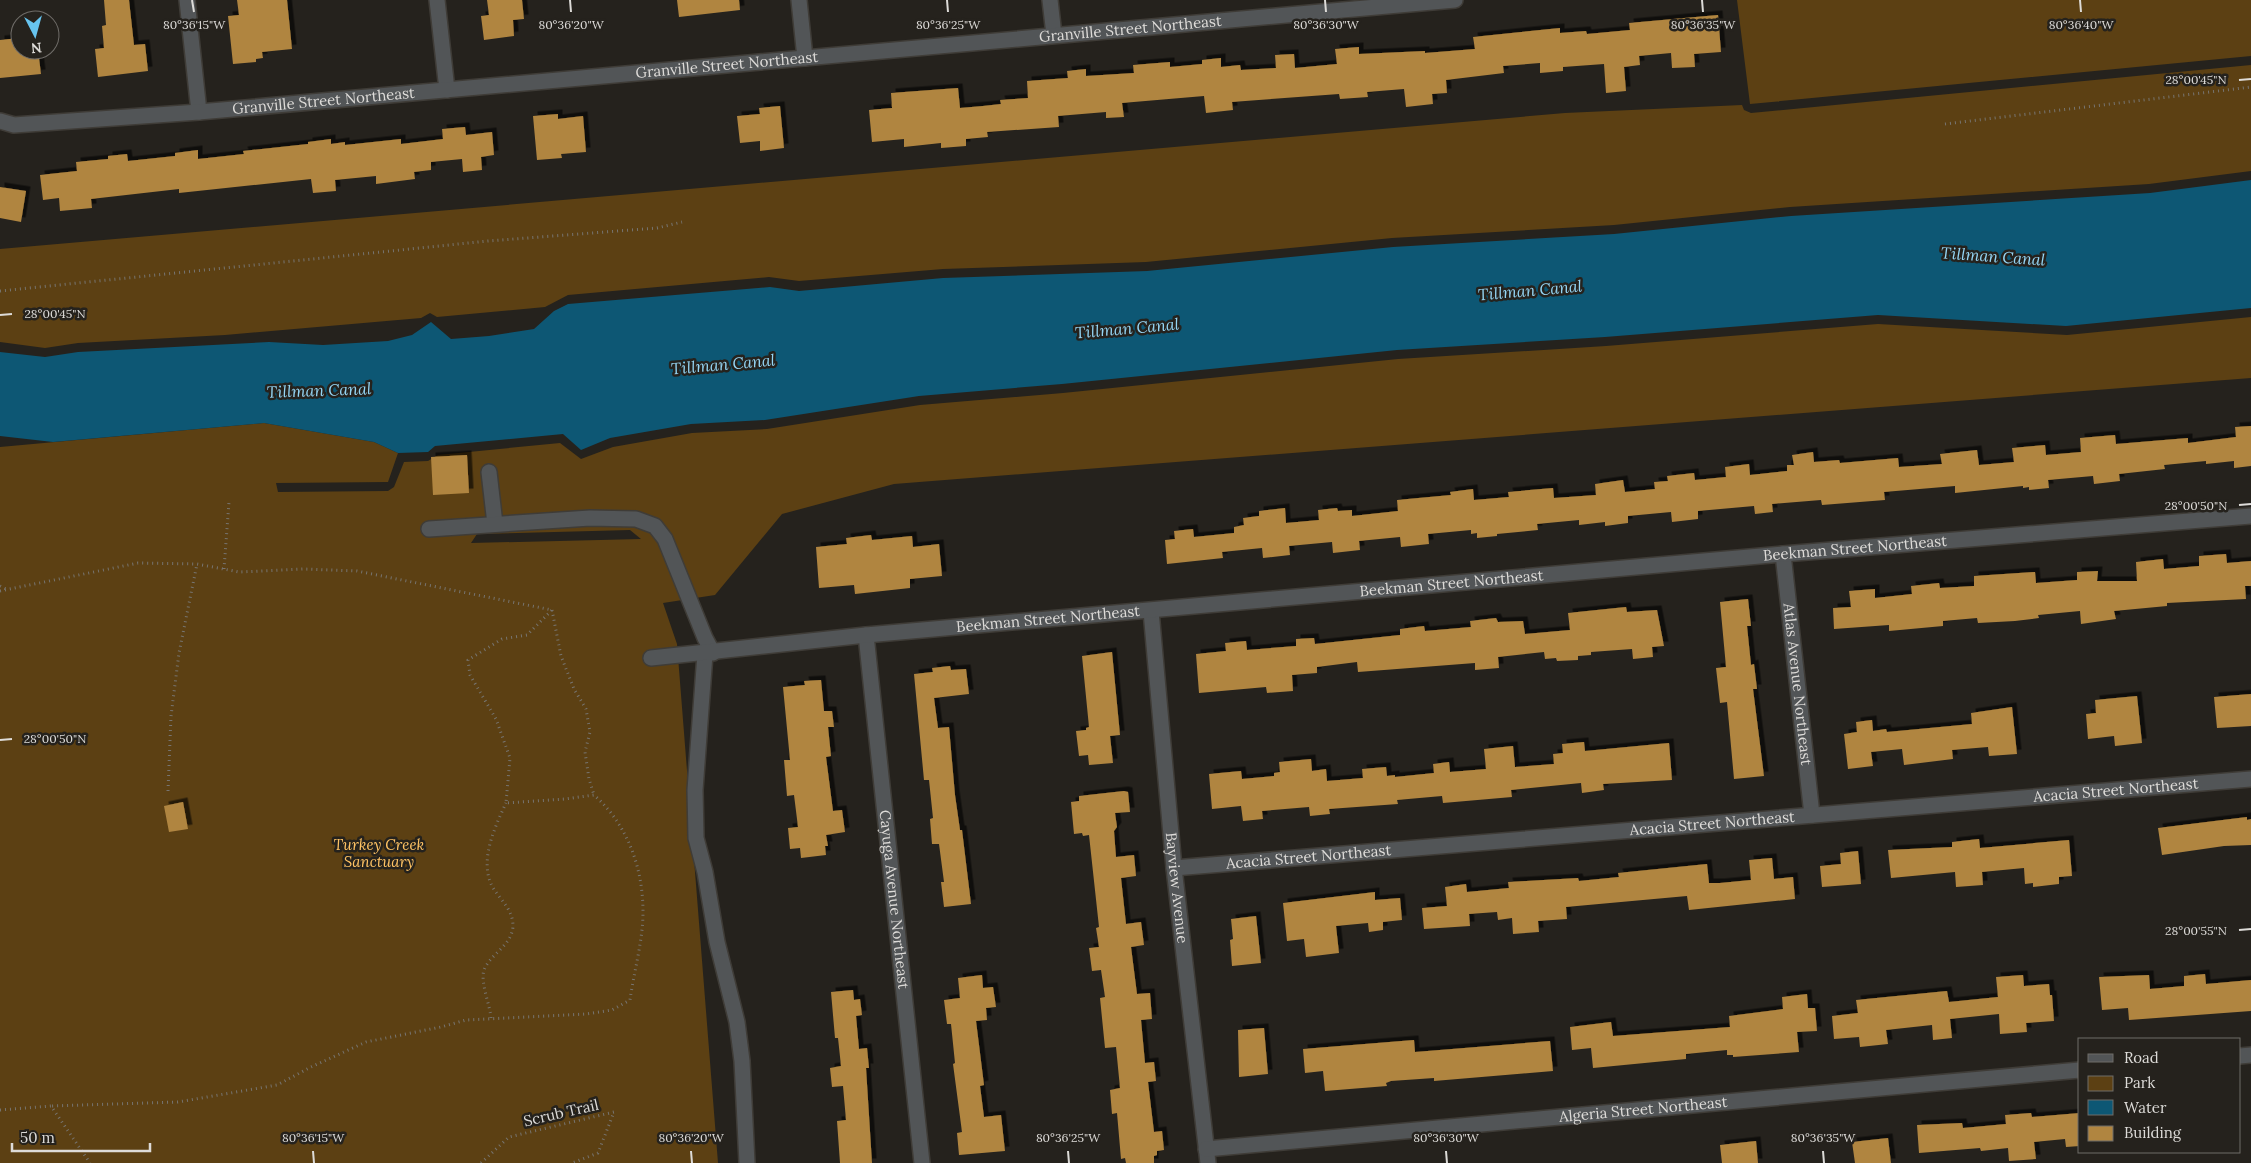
<svg xmlns="http://www.w3.org/2000/svg" width="2251" height="1163" font-family="Lora,serif">
	<defs>
		<filter id="shadow"><feDropShadow dx="4.5" dy="-4.5" stdDeviation="0" flood-color="#0009"/></filter>
	</defs>
	<rect width="100%" height="100%" fill="#25221d"/>
	<path fill="#5c4013" fill-rule="evenodd" d="M1737,0H2251V56L1750,104Z
		M2251,65V171L2149,184L1790,207L1614,225L1392,238L1146,262L943,269L799,281L769,277L568,295L545,307L437,317L430,313L421,318L225,335L78,343L45,348L0,342V249L1565,113L1742,105L1744,110L1751,113Z
		M2251,317V378L894,484L782,514L715,595L663,603L677,644L718,1163H0V447L264,423L374,442L398,453L388,482L276,483L278,492L388,491L394,487L404,462L428,461L438,455L560,443L581,459L613,447L692,433L767,429L920,405L1063,393L1398,359L1606,346L1878,324L2067,335ZM630,530L641,539L471,543L477,534Z"/>
	<path fill="#0d5774" d="M2251,180V308L2066,326L1878,315L1605,337L1397,350L1062,384L919,396L765,420L691,424L610,438L581,450L563,434L435,446L428,452L398,453L374,442L264,423L53,442L0,436V352L45,357L78,352L269,342L323,345L388,341L412,335L431,322L451,339L489,336L534,329L554,311L568,304L770,287L799,291L943,278L1147,271L1393,247L1614,234L1791,216L2150,193Z"/>
	<path fill="#b08540" filter="url(#shadow)" d="M104,0H129L134,45L145,44L148,71L98,77L95,49L104,48L102,26L106,25Z
		M237,0H287L292,49L262,52L263,58L256,59V62L233,64L228,16L239,15Z
		M487,0H522L524,19L513,20L514,36L484,40L481,16L489,15Z
		M677,0H739L740,10L679,17Z
		M1718,15L1721,52L1694,54L1695,67L1672,68L1671,53L1639,56L1640,65L1624,67L1626,91L1606,93L1604,64L1563,67V71L1540,73V63L1503,66L1504,73L1446,80L1447,93L1432,94L1433,104L1406,107L1404,89L1367,92L1368,97L1340,99L1339,94L1232,102L1233,110L1206,113L1204,96L1122,103L1124,117L1106,118V112L1058,116L1059,127L987,132L988,137L966,139V146L941,148V143L904,147V139L872,142L869,110L892,108L891,93L958,88L960,108L983,106L1001,104L1000,100L1028,98L1027,81L1068,78L1067,71L1086,69V76L1134,73L1133,65L1170,62V67L1202,64V60L1221,58V67L1240,65L1241,70L1276,68L1275,55L1294,54L1295,68L1337,64L1335,49L1359,47V54L1425,51V53L1475,49L1473,37L1560,28V33L1586,31L1587,34L1630,30L1629,23Z
		M20,38V50H38L41,74L0,78V40Z
		M780,106L784,148L760,151V141L740,143L737,116L760,114L759,108Z
		M558,114V119L583,116L586,152L561,154L562,158L537,160L533,116Z
		M465,127L466,135L492,132L494,155L481,157L482,170L463,172L462,159L431,162V170L414,172L415,179L376,184V176L335,180L336,191L313,193L311,179L179,193V189L91,199L92,208L60,211L59,198L43,200L40,175L77,171L76,162L108,159V156L127,154L128,161L175,156V153L198,150V159L244,154L243,151L308,144V142L331,139V144L345,142V145L401,139V144L443,139L442,129Z
		M0,187L26,191L21,222L0,218Z
		M2251,426V466L2234,468V461L2206,464V461L2164,465L2165,469L2119,474L2120,481L2094,484L2093,476L2048,480L2049,488L2029,490V487L2023,488V486L1955,493V486L1884,492L1885,500L1822,505L1821,500L1772,504L1773,512L1755,514L1754,506L1698,511V519L1672,522L1671,512L1628,516V523L1605,526V522L1579,525V520L1537,524L1538,530L1497,534V536L1477,538V533L1471,534V530L1428,534L1429,544L1401,547L1400,537L1359,541L1360,550L1333,553L1332,542L1289,546L1290,555L1263,558L1262,548L1222,552L1223,558L1167,564L1165,540L1175,539L1174,531L1193,529L1194,537L1234,533V527L1244,525L1243,518L1259,516V511L1285,508L1286,523L1319,520L1318,510L1337,508L1338,511L1352,510V516L1398,511L1397,500L1451,495L1450,492L1473,489L1474,500L1509,497L1508,492L1553,488L1554,498L1596,495L1595,484L1623,480L1625,492L1655,489L1654,482L1668,481L1667,476L1694,473L1695,480L1726,477L1725,467L1749,464L1750,475L1787,471V465H1794L1792,455L1813,452L1814,462L1839,460L1840,463L1898,458L1899,467L1942,464L1940,454L1977,450L1979,465L2014,462L2012,448L2045,445L2046,455L2081,452L2080,438L2115,435L2116,444L2188,438V443L2236,437L2235,427Z
		M467,455L469,493L433,495L431,457Z
		M871,535L872,540L912,536L913,547L939,544L942,576L910,579V588L855,594L854,585L819,588L816,547L847,544L846,538Z
		M2226,554L2227,563L2251,561V586H2245L2246,599L2167,603V606L2114,611L2116,619L2081,624L2080,611L2038,615L2039,618L2015,621L1978,623L1977,618L1943,621V626L1889,631V625L1834,629L1833,608L1851,607L1849,591L1875,589V598L1912,594L1911,586L1939,583L1940,588L1974,586V576L2035,572L2036,583L2077,580V572L2098,571L2097,581H2137L2136,562L2163,559L2164,569L2199,566V556Z
		M1748,599L1751,626H1747L1751,665L1754,664L1757,689H1753L1764,776L1734,779L1727,702L1720,703L1716,668L1726,667L1720,602Z
		M1626,607L1627,612L1657,610L1664,646L1652,647L1653,657L1633,659L1632,649L1591,652V655L1578,656V660L1557,661L1556,658L1545,659L1544,652L1498,657L1499,668L1475,670V663L1358,672L1357,662L1317,667V673L1292,675L1293,691L1267,693L1266,687L1199,693L1196,654L1226,651L1225,643L1246,641L1247,650L1296,646V639L1314,638L1315,644L1362,639L1400,635V629L1424,626L1425,631L1471,627L1470,621L1496,618L1498,622L1523,621L1525,634L1570,630L1568,613Z
		M1112,652L1120,735L1110,736L1113,763L1089,765L1088,755L1079,756L1076,731L1086,730V728L1089,727L1082,656Z
		M950,666L951,670L966,669L969,694L934,698L938,728L949,727L955,795L960,830H962L971,904L944,907L941,882H944L939,844H932L930,819L933,818L929,780H924L914,674L933,672L932,668Z
		M821,680L824,711H832L834,727H828L831,756L826,757L833,811L842,810L845,832L826,835L828,846H825L826,855L801,858L800,848L790,849L788,828L798,827L794,795L787,796L784,760H790L783,687L805,685L804,681Z
		M2251,694V726L2217,728L2214,697Z
		M2137,696L2142,743L2115,746L2114,736L2088,739L2086,714L2096,713L2095,700Z
		M2012,707L2017,754L1989,756L1988,747L1952,750L1953,759L1904,765L1902,749L1871,752L1873,766L1848,769L1844,734L1857,732L1856,722L1872,720L1873,731L1886,729L1887,732L1972,724L1971,713Z
		M1584,742L1585,751L1669,743L1672,780L1603,784L1604,790L1582,793L1581,783L1511,790L1512,797L1443,803L1442,796L1397,800L1398,804L1329,809L1330,814L1310,816L1309,807L1262,811L1263,819L1243,821L1241,806L1212,809L1209,774L1241,771L1242,779L1274,776V773L1280,772L1279,762L1311,759L1312,771L1326,769L1327,781L1363,778L1362,769L1386,767L1387,776L1395,775V777L1434,773L1433,764L1449,762L1450,772L1486,769L1484,749L1513,746L1515,767L1554,764L1553,754L1563,753L1562,744Z
		M1124,791L1128,792L1130,812L1115,813L1117,827L1114,831L1116,857L1134,855L1136,876L1121,878L1126,924L1141,922L1144,945L1131,947L1137,994L1150,993L1152,1019L1141,1020L1145,1063L1154,1062L1156,1081L1148,1082L1154,1132L1162,1131L1164,1150L1157,1151V1155L1154,1156V1163H1126L1125,1158L1121,1159L1117,1113L1112,1114L1110,1090L1120,1088L1116,1047L1105,1048L1100,998L1105,997L1101,970L1092,971L1089,948L1099,947L1096,928L1099,927L1089,835L1083,836L1082,833L1074,834L1071,802L1079,801V796Z
		M183,802L188,829L169,832L164,806Z
		M2247,817V820L2251,819V845L2224,846L2162,855L2158,828Z
		M1979,839L1980,848L2069,840L2072,876L2059,877V884L2033,887V883L2025,884L2024,868L1982,872L1983,885L1956,887L1955,872L1891,878L1888,850L1952,847V842Z
		M1858,851L1861,884L1822,887L1820,866L1841,864L1840,853Z
		M1772,858L1774,879L1793,877L1795,899L1689,910L1687,896L1566,907L1567,919L1538,921L1539,932L1513,934L1512,918L1498,920L1497,912L1469,914L1470,926L1424,929L1422,908L1447,906L1445,887L1466,884L1467,892L1509,888L1508,882L1578,878L1579,881L1619,877L1618,873L1707,864L1709,883H1720L1751,880L1749,860Z
		M1375,892V900L1400,898L1402,920L1383,922V930L1369,932L1368,923L1336,926L1339,953L1306,957L1304,939L1287,941L1283,903Z
		M1256,916L1261,963L1232,966L1230,940L1233,939L1231,919Z
		M2205,974L2206,984L2251,980V1011L2129,1020L2128,1008L2102,1010L2099,977L2149,975L2150,989L2184,986V976Z
		M982,975L983,988L993,987L996,1007L986,1008L987,1020L976,1021L984,1085L980,1086L984,1117L1001,1115L1005,1151L959,1155L957,1133L962,1132L953,1064L955,1063L951,1024H947L944,1000L960,998L958,978Z
		M2023,975L2024,986L2049,984L2050,995H2052L2054,1021L2026,1023L2027,1032L2000,1034L1999,1014L1950,1019L1952,1038L1933,1040L1932,1025L1886,1030L1888,1044L1860,1047L1859,1037L1834,1039L1832,1016L1858,1013L1856,1000L1947,991L1949,1002L1998,997L1996,977Z
		M853,990L854,1000L860,999L862,1015L856,1016L859,1049L867,1048L869,1068H866L872,1163H840L837,1121L846,1120L843,1086L832,1087L830,1068L841,1066L838,1038H835L831,992Z
		M1807,994L1808,1008H1815L1817,1031L1797,1032L1799,1052L1733,1057V1055H1727V1050L1686,1054V1059L1593,1068L1591,1048L1572,1050L1570,1027L1611,1022L1613,1036L1730,1027L1729,1016L1783,1009L1782,997Z
		M1264,1028L1268,1074L1239,1077L1238,1030Z
		M1414,1040L1415,1052L1550,1041L1553,1071L1434,1081V1078L1391,1081L1386,1083L1387,1086L1325,1091L1323,1071L1305,1073L1303,1049Z
		M2031,1113L2032,1117L2080,1113V1146L2066,1147L2065,1139L2034,1142L2036,1159L2009,1161L2008,1148L1981,1151L1980,1148L1919,1153L1917,1125L1962,1123L1963,1128L2006,1124L2005,1115Z
		M1888,1138L1891,1163H1855L1852,1142Z
		M1756,1141L1758,1163H1722L1720,1145Z"/>
	<g fill="none" stroke-linecap="round" stroke-linejoin="round">
		<g stroke="#3f3c37" stroke-width="18">
			<g id="minor">
				<path d="M187,0L199,112"/>
				<path d="M437,0L447,90"/>
				<path d="M799,0L805,58"/>
				<path d="M1050,0L1054,35"/>
				<path id="s1" d="M0,121L14,125L199,112L1455,0"/>
				<path d="M489,472L495,524"/>
				<path d="M429,529L590,518L636,519L655,526L665,539L705,638L713,653"/>
				<path id="s2" d="M1783,554L1812,815"/>
				<path id="s3" d="M1151,611L1174,868L1208,1163"/>
				<path id="s4" d="M866,635L922,1163"/>
				<path d="M705,654L695,790L696,838L705,872L717,942L737,1022L742,1061L747,1163"/>
				<path id="s5" d="M651,658L866,635L1783,554L2251,516"/>
				<path id="s6" d="M1174,868L2251,779"/>
				<path d="M2240,1056L2251,1055"/>
				<path id="s7" d="M1206,1149L2080,1070"/>
			</g>
		</g>
		<path stroke="#777470" stroke-width="3" stroke-dasharray="1 4" stroke-linecap="butt" d="M1945,124L2251,87
			M0,291L488,241L657,228L682,222
			M224,569L229,502
			M0,586L8,590
			M0,591L138,563L197,564L239,572L304,569L357,571L552,610L527,635L502,639L468,660L470,675L496,719L510,758L506,803L565,799L594,795C627,824 643,867 643,912C643,941 634,971 630,1000L612,1010L586,1014L466,1020L441,1027L366,1042L311,1067L277,1085L178,1102L51,1106
			M552,610L561,656L574,689L586,709L590,732L585,752L589,779L594,795
			M168,791L171,716L179,653L197,564
			M491,1018C490,1005 480,982 484,970C490,954 512,946 513,926C513,909 500,900 492,886C479,860 495,827 506,803
			M0,1110L51,1106L90,1163
			M481,1163L509,1137L614,1112L598,1153L572,1163"/>
		<use href="#minor" stroke="#525557" stroke-width="15"/>
	</g>
	<path fill="none" stroke="#dddbd8" stroke-width="2" d="M192,0L194,12M570,0L571,12M947,0L948,12M1325,0L1326,12M1702,0L1703,12M2080,0L2081,12M2239,80L2251,79M0,315L12,314M2239,505L2251,504M0,740L12,739M2239,930L2251,929M313,1151L314,1163M691,1151L692,1163M1068,1151L1069,1163M1446,1151L1447,1163M1823,1151L1824,1163"/>
	<g text-anchor="middle" stroke-width="5" stroke-linejoin="round" paint-order="stroke">
		<g font-size="15" fill="#dddbd8" stroke="#25221d">
			<text dy="5" stroke="none"><textPath href="#s1" startOffset="1135">Granville Street Northeast</textPath></text>
			<text dy="5" stroke="none"><textPath href="#s1" startOffset="730">Granville Street Northeast</textPath></text>
			<text dy="5" stroke="none"><textPath href="#s1" startOffset="325">Granville Street Northeast</textPath></text>
			<text dy="5" stroke="none"><textPath href="#s5" startOffset="1209">Beekman Street Northeast</textPath></text>
			<text dy="5" stroke="none"><textPath href="#s5" startOffset="804">Beekman Street Northeast</textPath></text>
			<text dy="5" stroke="none"><textPath href="#s5" startOffset="399">Beekman Street Northeast</textPath></text>
			<text dy="5" stroke="none"><textPath href="#s2" startOffset="131">Atlas Avenue Northeast</textPath></text>
			<text dy="5" stroke="none"><textPath href="#s6" startOffset="945">Acacia Street Northeast</textPath></text>
			<text dy="5" stroke="none"><textPath href="#s6" startOffset="540">Acacia Street Northeast</textPath></text>
			<text dy="5" stroke="none"><textPath href="#s6" startOffset="135">Acacia Street Northeast</textPath></text>
			<text dy="5" stroke="none"><textPath href="#s3" startOffset="278">Bayview Avenue</textPath></text>
			<text dy="5" stroke="none"><textPath href="#s4" startOffset="266">Cayuga Avenue Northeast</textPath></text>
			<text dy="5" stroke="none"><textPath href="#s7" startOffset="439">Algeria Street Northeast</textPath></text>
			<text transform="translate(561 1113) rotate(-13)" y="5">Scrub Trail</text>
		</g>
		<g font-size="15" font-style="italic" fill="#ffc364" stroke="#25221d">
			<text x="379" y="850">Turkey Creek<tspan x="379" dy="17">Sanctuary</tspan></text>
		</g>
		<g font-size="16" font-style="italic" fill="#95d6f5" stroke="#25221d">
			<text transform="translate(1993 256) rotate(4)" y="6">Tillman Canal</text>
			<text transform="translate(1530 290) rotate(-5)" y="6">Tillman Canal</text>
			<text transform="translate(1127 328) rotate(-5)" y="6">Tillman Canal</text>
			<text transform="translate(723 364) rotate(-5)" y="6">Tillman Canal</text>
			<text transform="translate(319 390) rotate(-2)" y="6">Tillman Canal</text>
		</g>
	</g>
	<g font-size="12" text-anchor="middle" fill="#dddbd8" stroke="#25221d" stroke-width="5" stroke-linejoin="round" paint-order="stroke">
		<text x="194" y="29">80°36'15"W</text>
		<text x="571" y="29">80°36'20"W</text>
		<text x="948" y="29">80°36'25"W</text>
		<text x="1326" y="29">80°36'30"W</text>
		<text x="1703" y="29">80°36'35"W</text>
		<text x="2081" y="29">80°36'40"W</text>
		<text x="2196" y="84">28°00'45"N</text>
		<text x="55" y="318">28°00'45"N</text>
		<text x="2196" y="510">28°00'50"N</text>
		<text x="55" y="743">28°00'50"N</text>
		<text x="2196" y="935">28°00'55"N</text>
		<text x="313" y="1142">80°36'15"W</text>
		<text x="691" y="1142">80°36'20"W</text>
		<text x="1068" y="1142">80°36'25"W</text>
		<text x="1446" y="1142">80°36'30"W</text>
		<text x="1823" y="1142">80°36'35"W</text>
	</g>
	<rect x="2078" y="1038" width="162" height="115" fill="#25221d" stroke="#6f6c68"/>
	<rect x="2088" y="1054" width="25" height="8" fill="#525557" stroke="#6f6c68"/>
	<text x="2124" y="1063" font-size="15" fill="#dddbd8">Road</text>
	<rect x="2088" y="1076" width="25" height="15" fill="#5c4013" stroke="#6f6c68"/>
	<text x="2124" y="1088" font-size="15" fill="#dddbd8">Park</text>
	<rect x="2088" y="1100" width="25" height="15" fill="#0d5774" stroke="#6f6c68"/>
	<text x="2124" y="1113" font-size="15" fill="#dddbd8">Water</text>
	<rect x="2088" y="1126" width="25" height="15" fill="#b08540" stroke="#6f6c68"/>
	<text x="2124" y="1138" font-size="15" fill="#dddbd8">Building</text>
	<g transform="translate(35 35) rotate(174)"><circle r="24" fill="#25221d" stroke="#6f6c68"/>
	<path d="M0-4L9 19L0 12L-9 19Z" fill="#67c4ef"/>
	<text y="-8" font-size="14" font-weight="bold" text-anchor="middle" fill="#dddbd8">N</text>
	</g>
	<path d="M12 1143v8h138v-8" fill="none" stroke="#dddbd8" stroke-width="2.5"/>
	<text x="20" y="1143" font-size="15" fill="#dddbd8" stroke="#25221d" stroke-width="4" paint-order="stroke">50 m</text>
</svg>
